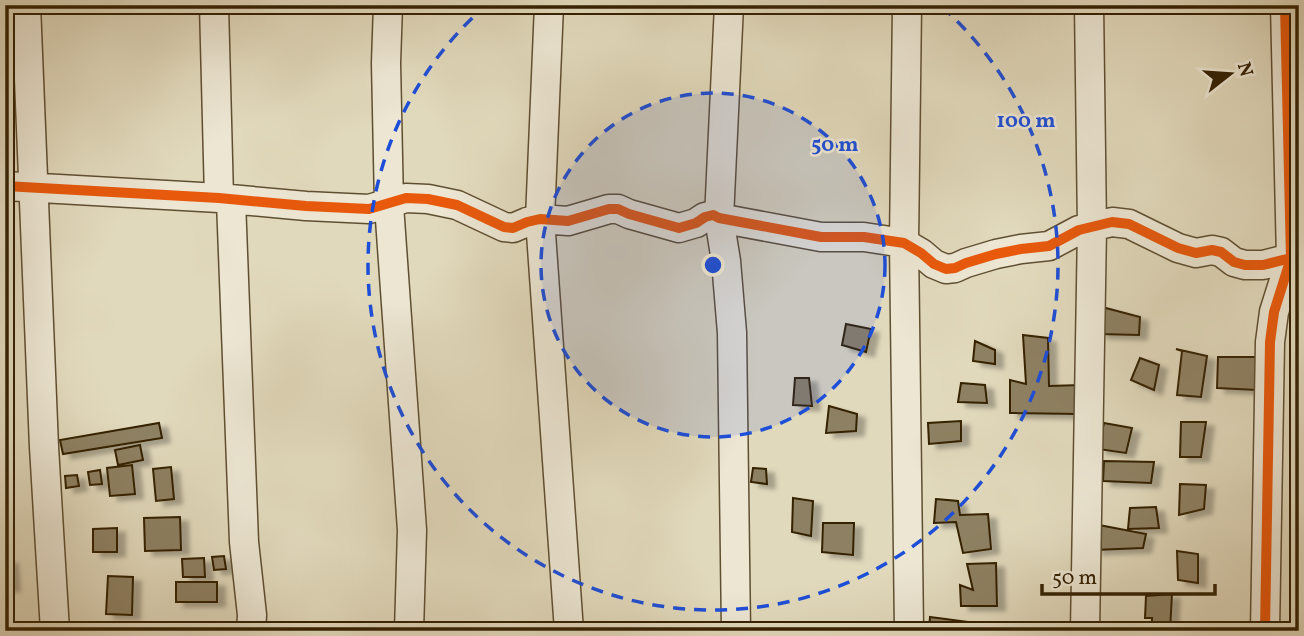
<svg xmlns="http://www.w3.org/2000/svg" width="1304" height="636" font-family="Vollkorn,serif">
	<defs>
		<filter id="shadow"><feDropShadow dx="8" dy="4.5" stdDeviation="2" flood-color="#0004"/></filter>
	</defs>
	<rect width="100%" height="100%" fill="#e1d9bc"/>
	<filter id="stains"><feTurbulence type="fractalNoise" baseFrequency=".00286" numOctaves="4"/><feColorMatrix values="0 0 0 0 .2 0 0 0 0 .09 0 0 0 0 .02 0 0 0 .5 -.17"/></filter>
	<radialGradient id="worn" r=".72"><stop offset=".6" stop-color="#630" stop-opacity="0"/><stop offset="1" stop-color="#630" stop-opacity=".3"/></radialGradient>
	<path fill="#8e8163" stroke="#342103" stroke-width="2" filter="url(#shadow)" d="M1102,307L1140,317L1139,335L1099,334Z
		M846,324L871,329L866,352L842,345Z
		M1023,335L1048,338L1049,386L1081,385L1079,414L1010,413V380L1026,384Z
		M975,341L995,350V364L973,361Z
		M1176,349L1207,356L1201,397L1177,395L1182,351Z
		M1218,357H1258L1257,390L1217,388Z
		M1140,358L1159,365L1154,390L1131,380Z
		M795,378H809L812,406L793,405Z
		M961,383L985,385L987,403L958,402Z
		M829,406L857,414L856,431L826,433Z
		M961,421V441L929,444L928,423Z
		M1181,422H1206L1201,457H1180Z
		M159,423L162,438L63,454L60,440Z
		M1104,423L1132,428L1126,453L1098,449Z
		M140,445L143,460L118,465L115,450Z
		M1104,461L1154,462L1151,483L1103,481Z
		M132,465L135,494L110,496L107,468Z
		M171,467L174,499L156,501L153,469Z
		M753,468L766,469L767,484L751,482Z
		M100,470L102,484L90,485L88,472Z
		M77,475L79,486L66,488L65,476Z
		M1180,484L1206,485L1204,509L1179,515Z
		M793,498L813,501L811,536L792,532Z
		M936,499L958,501L960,515L988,514L991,549L963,553L956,522L934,523Z
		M1156,507L1159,528L1128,529L1130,508Z
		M180,517L181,550L145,551L144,518Z
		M823,523H854L853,555L822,552Z
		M1099,525L1146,534L1143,548L1094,550Z
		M117,528V552H93V529Z
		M1177,551L1198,554V583L1178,580Z
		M224,556L226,569L214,570L212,557Z
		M204,558L205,577H183L182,559Z
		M10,559L12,587H5V560Z
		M996,563L997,606H961L960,585L973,590L967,564Z
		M108,576L133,577L132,615L106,614Z
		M176,582H217V602H176Z
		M1172,594L1170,631H1152V618H1145L1146,596Z
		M930,617L969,622L968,631H929Z
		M773,626L798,631H773Z
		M849,627L848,631H824V629Z"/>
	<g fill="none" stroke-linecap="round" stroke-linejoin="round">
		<g stroke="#5f4f31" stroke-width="31">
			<path id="minor" d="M26,5L44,447L55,631
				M214,5L219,198
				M388,5L386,63L389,205L412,530L409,631
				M549,5L540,219L569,631
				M729,5L719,218L726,261L732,333L736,631
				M907,5L904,243L909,631
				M5,186L219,198L306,206L369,209L406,198L428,199L457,205L504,227L513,228L527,222L540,219L568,221L609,209H618L629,214L679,228L696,223L705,217L713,215L719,218L821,237H864L904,243L921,253L934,264L946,269L955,268L966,263L996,254L1021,249L1049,246L1079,230L1112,222L1129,224L1178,248L1196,253L1212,250L1221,252L1234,262L1245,265H1263L1291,258L1299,260
				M231,201L244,542L252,615L251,631
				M1085,631L1092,228L1089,5
				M1265,631L1270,342L1274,312L1291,258L1285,5"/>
		</g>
		<use href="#minor" stroke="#ece6d3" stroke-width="28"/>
		<g stroke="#ece6d3" stroke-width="15">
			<path id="cycleway" d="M5,186L219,198L306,206L369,209L406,198L428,199L457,205L504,227L513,228L527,222L540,219L568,221L609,209H618L629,214L679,228L696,223L705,217L713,215L719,218L821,237H864L904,243L921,253L934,264L946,269L955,268L966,263L996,254L1021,249L1049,246L1079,230L1112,222L1129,224L1178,248L1196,253L1212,250L1221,252L1234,262L1245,265H1263L1291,258L1299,260
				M1265,631L1270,342L1274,312L1291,258L1285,5"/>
		</g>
		<use href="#cycleway" stroke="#e8590c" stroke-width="10"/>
	</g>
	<circle cx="713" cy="265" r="172" fill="#1d4ed8" fill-opacity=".12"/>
	<g fill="none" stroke="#1d4ed8" stroke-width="3.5" stroke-dasharray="12 9">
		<circle cx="713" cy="265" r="172"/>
		<path d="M942 7A345 345 0 1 1 484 7"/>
	</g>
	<circle cx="713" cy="265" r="10" fill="#1d4ed8" stroke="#ece6d3" stroke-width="3.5"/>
	<g font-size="21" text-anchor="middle" font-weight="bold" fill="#1d4ed8" stroke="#ece6d3" stroke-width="5" stroke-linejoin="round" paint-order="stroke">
		<text x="1026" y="127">100 m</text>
		<text x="835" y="151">50 m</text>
	</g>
	<rect width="1304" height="636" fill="none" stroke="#e1d9bc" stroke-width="28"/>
	<rect x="7" y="7" width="1290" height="622" fill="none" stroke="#342103" stroke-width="3.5"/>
	<rect x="14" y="14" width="1276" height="608" fill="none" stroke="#342103" stroke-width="2"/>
	<g transform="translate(1230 74) rotate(73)" stroke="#ece6d3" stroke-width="5" paint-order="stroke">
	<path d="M0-5L12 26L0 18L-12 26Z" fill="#342103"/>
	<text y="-10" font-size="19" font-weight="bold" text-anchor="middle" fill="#342103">N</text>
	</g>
	<path d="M1042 584v10h173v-10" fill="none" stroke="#342103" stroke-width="3.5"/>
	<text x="1052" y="584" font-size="21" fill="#342103" stroke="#ece6d3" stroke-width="5" paint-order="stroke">50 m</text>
	<rect width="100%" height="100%" filter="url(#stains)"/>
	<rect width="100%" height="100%" fill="url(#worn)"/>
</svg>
